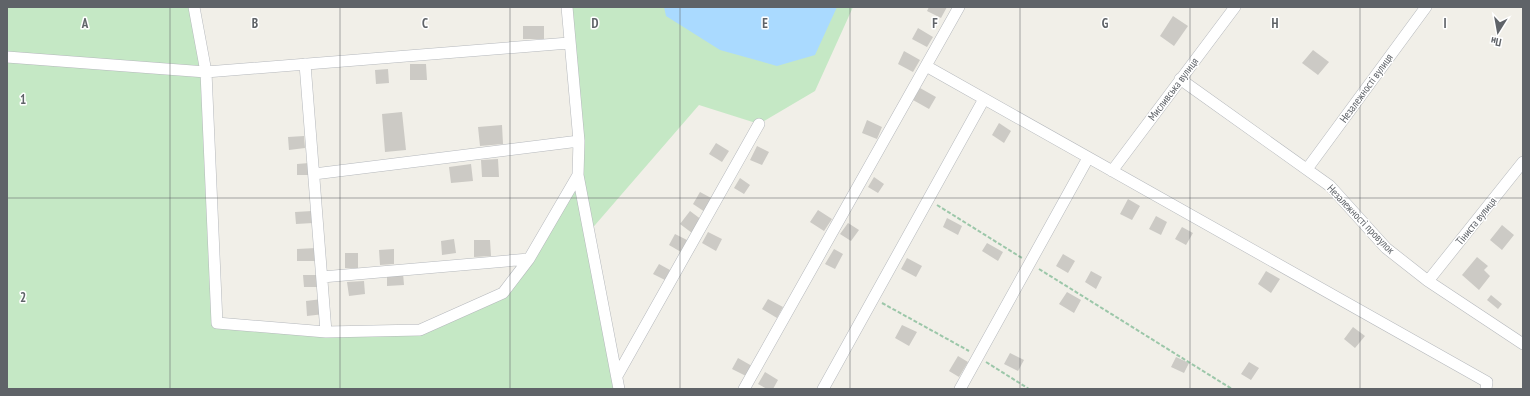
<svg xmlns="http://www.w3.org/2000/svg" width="1530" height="396" font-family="'PT Sans Narrow',sans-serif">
	<rect width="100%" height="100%" fill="#f1efe8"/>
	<path fill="#c5e8c5" d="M7,7H194L206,72L217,323L420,330L503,293L578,175L567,7H853L815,91L759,124L699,105L589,232L619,389H7Z"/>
	<path fill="#aadaff" d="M664,7H837L815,55L777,66L720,50L666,16Z"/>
	<path fill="#cccac5" d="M929,7H947L941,18L927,11Z
		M1173,16L1188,26L1174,46L1160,36Z
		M523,26H544V39H523Z
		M918,28L933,37L927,47L912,39Z
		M1313,50L1329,62L1318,75L1302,63Z
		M904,51L920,60L913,72L898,64Z
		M410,64H426L427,80H410Z
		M388,69L389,83L376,84L375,70Z
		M920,88L936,97L929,109L913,100Z
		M402,112L406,150L385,152L382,114Z
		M867,120L882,127L877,139L862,133Z
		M999,123L1011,131L1004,143L992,135Z
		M502,125L503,144L480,146L478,127Z
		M304,136L305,148L289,150L288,137Z
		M716,143L729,151L722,162L709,154Z
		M757,146L769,152L762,165L750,160Z
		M498,159L499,177H482L481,160Z
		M309,163L310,175H297V164Z
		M471,164L473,181L451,183L449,167Z
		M874,177L884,184L878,193L868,187Z
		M740,178L750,185L744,194L734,188Z
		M700,192L713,199L705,212L693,204Z
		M1128,199L1140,206L1132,220L1120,214Z
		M818,210L832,219L824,231L810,222Z
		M312,211L313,223L296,224L295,212Z
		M690,211L702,220L692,233L680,224Z
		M1156,216L1167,222L1161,235L1149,229Z
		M947,218L962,226L958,235L943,227Z
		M848,223L859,230L851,241L840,234Z
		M1502,225L1514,235L1502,250L1490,240Z
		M1182,227L1193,233L1186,245L1175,239Z
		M708,232L722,239L716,251L702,243Z
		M675,234L687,240L681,252L669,245Z
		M454,239L456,253L442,255L441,241Z
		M474,240H490L491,256L474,257Z
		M987,243L1003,252L998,261L982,251Z
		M316,248V261H297V249Z
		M394,249V264L380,265L379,250Z
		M834,249L843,254L835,269L825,264Z
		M345,253H358V268H345Z
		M1063,254L1075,261L1068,273L1056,266Z
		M1477,257L1488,266L1484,270L1490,276L1479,290L1462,275Z
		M907,258L922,266L916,277L901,269Z
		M659,264L670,270L665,280L653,274Z
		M1091,271L1102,277L1096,289L1085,282Z
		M1266,271L1280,279L1271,293L1258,284Z
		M403,273L404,285L387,286V274Z
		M303,275H318V287H304Z
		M364,281L365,294L349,296L347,282Z
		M1067,292L1081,300L1074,313L1059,304Z
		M1491,295L1502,304L1498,309L1487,300Z
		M322,299L324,314L307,316L306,301Z
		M768,299L783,307L777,318L762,309Z
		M902,325L917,332L909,346L895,338Z
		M1353,327L1365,336L1355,348L1344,339Z
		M1010,353L1024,360L1018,371L1004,364Z
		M958,356L968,362L959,377L949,371Z
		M1176,357L1189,363L1184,373L1171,367Z
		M738,358L752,366L746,376L732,369Z
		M1249,362L1259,368L1251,380L1241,374Z
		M765,372L778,380L773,389H767L758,384Z"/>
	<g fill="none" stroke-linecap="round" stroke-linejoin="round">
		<g stroke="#b5b8bc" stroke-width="12">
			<path id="minor" d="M194,7L206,72L217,323L326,332L420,330L503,293L529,259L578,175
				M567,7L579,141L578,175L619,389
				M7,57L206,72L569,43
				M305,64L326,332
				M926,66L1487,382L1486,389
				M1180,79L1330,186L1386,248L1428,281L1523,344
				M1307,169L1426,7
				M1112,171L1235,7
				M314,174L579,141
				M322,277L529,259
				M1428,281L1523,162
				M617,376L759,124
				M744,389L959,7
				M823,389L984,99
				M960,389L1088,158"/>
		</g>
		<path stroke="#9cc7a9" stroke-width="2" stroke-dasharray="4 2" stroke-linecap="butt" d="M937,205L1022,258
			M1039,269L1232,389
			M882,303L969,351
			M986,362L1029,389"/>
		<use href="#minor" stroke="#fff" stroke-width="11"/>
	</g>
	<path fill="none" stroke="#5f6368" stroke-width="1" stroke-opacity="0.55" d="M170,7V389M340,7V389M510,7V389M680,7V389M850,7V389M1020,7V389M1190,7V389M1360,7V389M7,198H1523"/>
	<g text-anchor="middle" stroke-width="3" stroke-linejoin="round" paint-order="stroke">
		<g font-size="11" fill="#5f6368" stroke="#fff">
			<text transform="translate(1366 88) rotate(-54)" y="4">Незалежності вулиця</text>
			<text transform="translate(1173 89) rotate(-53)" y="4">Мисливська вулиця</text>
			<text transform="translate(1361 219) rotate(46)" y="4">Незалежності провулок</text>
			<text transform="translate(1476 221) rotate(-51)" y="4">Тіниста вулиця</text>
		</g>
	</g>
	<g font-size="13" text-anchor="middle" font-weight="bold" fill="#5f6368" stroke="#fff" stroke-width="3" stroke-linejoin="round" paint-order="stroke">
		<text x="85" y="28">A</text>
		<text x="255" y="28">B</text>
		<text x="425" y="28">C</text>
		<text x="595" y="28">D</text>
		<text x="765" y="28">E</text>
		<text x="935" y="28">F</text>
		<text x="1105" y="28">G</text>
		<text x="1275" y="28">H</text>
		<text x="1445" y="28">I</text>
		<text x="23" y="104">1</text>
		<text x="23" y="302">2</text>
	</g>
	<rect width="1530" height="396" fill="none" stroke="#5f6368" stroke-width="16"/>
	<g transform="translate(1498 32) rotate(191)" stroke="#ffffff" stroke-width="3" paint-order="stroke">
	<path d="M0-3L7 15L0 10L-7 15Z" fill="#5f6368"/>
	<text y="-6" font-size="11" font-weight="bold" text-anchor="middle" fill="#5f6368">Пн</text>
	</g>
</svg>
